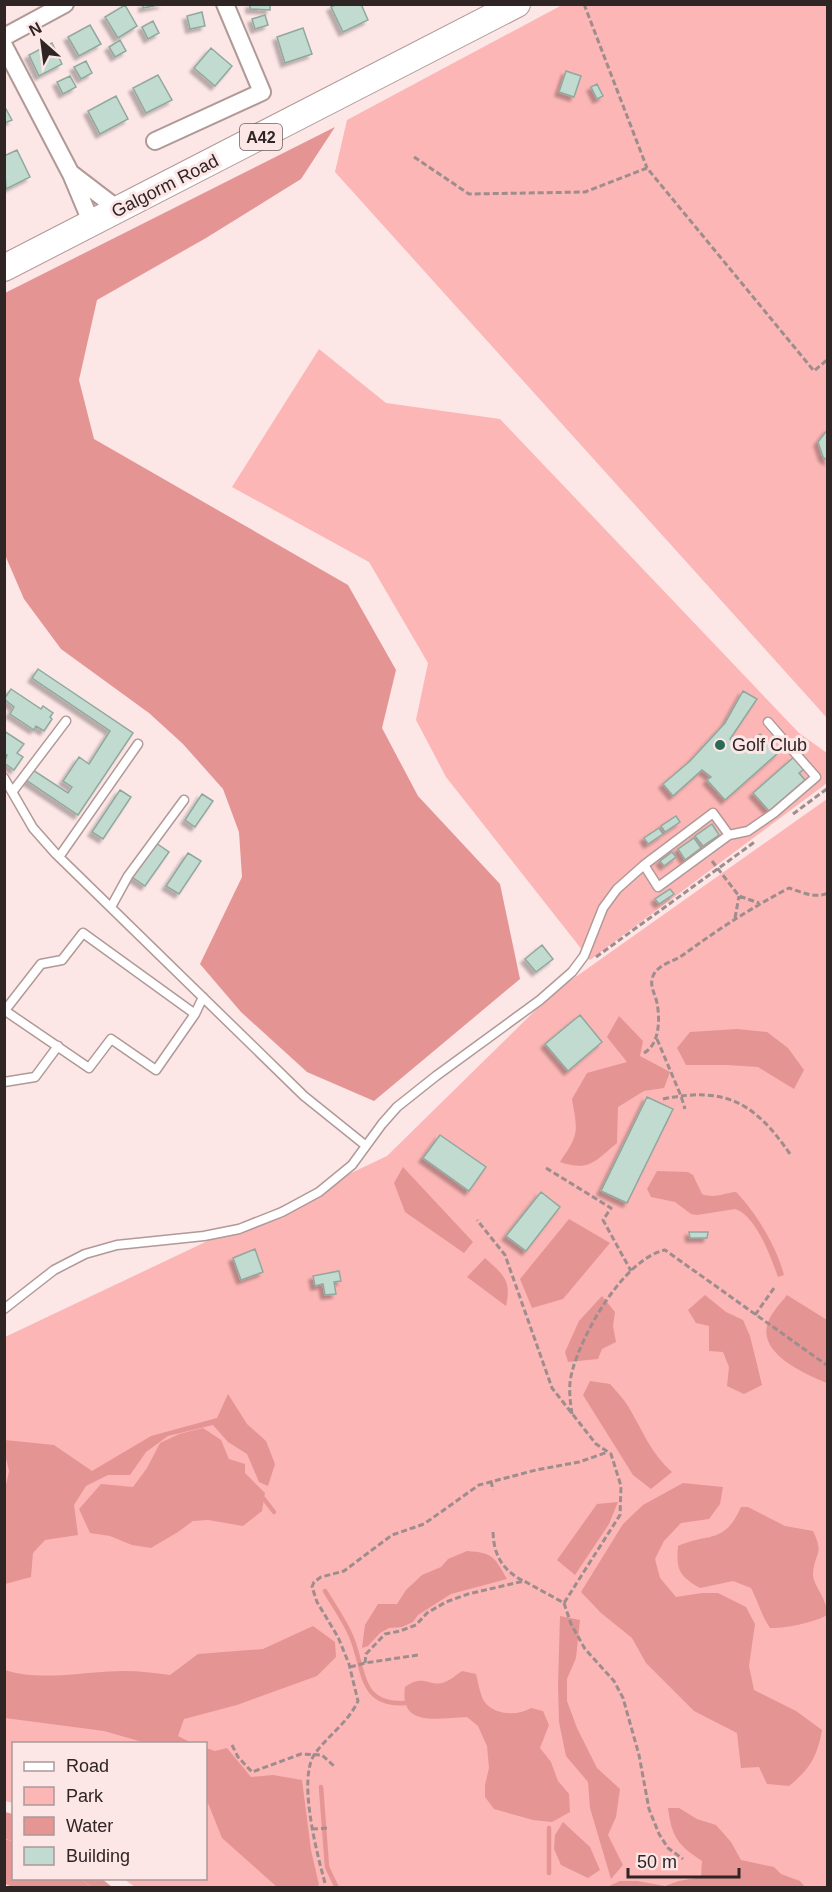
<svg xmlns="http://www.w3.org/2000/svg" width="832" height="1892" font-family="Arial,sans-serif">
	<defs>
		<filter id="shadow"><feDropShadow dx="-4" dy="4" stdDeviation="1.5" flood-color="#0004"/></filter>
	</defs>
	<rect width="100%" height="100%" fill="#fce6e6"/>
	<path fill="#fcb6b5" d="M562,5H827V718L335,172L347,120Z
		M319,349L386,403L500,419L799,733L827,753V783L590,960L446,777L416,720L428,663L369,562L232,487Z
		M827,799V1887H135L124,1879L206,1878V1744H14L13,1803L5,1801V1337L387,1156L553,993Z"/>
	<path fill="#e59494" d="M335,127L301,179L206,238L97,300L79,380L94,439L348,585L396,670L382,728L418,796L500,884L520,979L374,1101L307,1072L241,1012L200,964L242,877L239,832L223,789L183,744L149,713L61,649L24,599L5,555V293Z
		M619,1016L643,1041L640,1056L670,1072L664,1088L644,1091L618,1107L617,1143C595,1161 590,1172 560,1162C579,1134 578,1133 572,1099L587,1073L627,1062L607,1037Z
		M737,1029L767,1032L788,1048L804,1070L794,1089L758,1067L727,1065H686L677,1048L690,1032Z
		M403,1167L473,1242L464,1253L405,1212L394,1183Z
		M569,1219L610,1243L563,1299L532,1308L520,1279Z
		M485,1258C503,1275 512,1279 506,1306L467,1277Z
		M705,1295L726,1312L743,1320L750,1336L762,1385L744,1394L727,1386L729,1367L723,1352L709,1351V1326L696,1323L688,1310Z
		M787,1295L827,1320V1383C807,1375 760,1355 767,1326C769,1315 780,1304 787,1295Z
		M602,1296L615,1312L613,1326L616,1342L602,1349L598,1359L568,1362L565,1352L579,1321Z
		M590,1381L610,1384C616,1391 623,1398 628,1406C643,1431 650,1452 672,1472L651,1489L633,1475L583,1395Z
		M228,1394L247,1424L266,1441L275,1464L268,1486L259,1482L247,1454L228,1442L213,1425L168,1436L146,1452L130,1475H108L86,1486L74,1505L78,1535L45,1540L33,1553L31,1577L5,1584L4,1494L9,1471L5,1454V1440L54,1445L92,1471L151,1436L217,1418Z
		M683,1483L723,1487L720,1504L709,1519L681,1523L664,1541L655,1559L660,1578L676,1597L702,1593H718L746,1607L755,1624L749,1666L754,1690L796,1711L822,1730C817,1757 810,1769 789,1786L767,1784L759,1767L741,1768L737,1733L694,1711L646,1663L632,1638L601,1613L581,1592L623,1524L643,1505Z
		M618,1502L609,1524L575,1575L557,1560L597,1504Z
		M467,1551C493,1553 494,1556 507,1579L451,1594L418,1615L413,1622L402,1627L389,1628L380,1633L368,1646L362,1648L365,1625L378,1604H397L406,1590L422,1575L441,1567L448,1559Z
		M560,1616L580,1620L576,1658L567,1679V1701L577,1728L597,1768L620,1789L616,1817L608,1835L623,1865L611,1879L590,1808L588,1782L566,1756L559,1722L558,1686Z
		M313,1626L335,1642L336,1657L317,1676L237,1705L184,1719L178,1736L192,1743H146L104,1731L5,1718V1670C42,1682 85,1671 124,1671C139,1671 155,1673 170,1675L198,1654L263,1649Z
		M206,1748L215,1751L227,1748L251,1777L273,1775L302,1780L311,1850L319,1885L315,1887H277L222,1838L206,1798Z
		M668,1808H679L697,1819L716,1825L731,1842L741,1860L774,1867L781,1874L800,1881L805,1887H607L620,1881H637L665,1886L679,1881L701,1877L702,1861C678,1845 672,1838 668,1808Z
		M5,1812L13,1814V1841L5,1839Z
		M563,1822L590,1847L600,1870L588,1878L561,1865L554,1849L555,1835Z
		M81,1879H102L112,1887H91Z"/>
	<path fill="#e69595" d="M657,1171L688,1172L693,1175L702,1194C715,1199 723,1193 736,1192C756,1212 777,1248 784,1275L778,1277C771,1258 756,1215 735,1209L697,1215L691,1214L675,1202L651,1197L647,1189Z
		M203,1428L221,1440L229,1459L245,1464V1473L265,1493L262,1511L243,1526L208,1520L193,1521L178,1532L151,1548L132,1545L110,1536L90,1533L79,1509L101,1484L133,1487L147,1468L160,1443L179,1434Z
		M741,1507H748L785,1526L813,1531C825,1555 814,1553 813,1574C813,1586 828,1599 827,1615C816,1622 783,1629 770,1628C761,1615 758,1601 751,1588L733,1581L700,1588C679,1576 676,1569 678,1546C710,1532 724,1545 741,1507Z
		M462,1671L476,1674C478,1682 480,1694 484,1701C494,1716 518,1716 531,1708L543,1711L549,1725L540,1748L551,1762L558,1781L569,1794L570,1812L552,1822L533,1820L494,1809L485,1797V1785L489,1768L487,1746L478,1726L467,1717C439,1718 399,1728 405,1687C425,1673 428,1688 445,1682C451,1680 457,1674 462,1671Z
		M4,1839L13,1841L14,1878L81,1879L91,1887L15,1888L5,1884Z"/>
	<g fill="none" stroke-linecap="round" stroke-linejoin="round">
		<path stroke="#e69595" stroke-width="4.5" d="M264,1499L274,1512
			M325,1591C334,1606 344,1620 351,1636C365,1668 358,1706 405,1703
			M321,1787L327,1867L337,1888
			M549,1828V1873"/>
	</g>
	<path fill="#c2dbd1" stroke="#90a89e" stroke-width="1.5" filter="url(#shadow)" d="M143,4H163L143,8Z
		M250,4H270V10L250,9Z
		M337,4H361L368,20L343,32L331,7Z
		M125,5L137,26L118,38L105,17Z
		M202,12L205,26L190,29L187,16Z
		M265,15L268,25L255,29L252,19Z
		M153,21L159,33L148,39L142,27Z
		M90,25L101,44L79,56L68,37Z
		M303,28L312,54L285,63L277,37Z
		M120,40L126,51L115,57L109,47Z
		M52,43L62,64L39,76L29,55Z
		M211,48L232,66L215,86L194,68Z
		M86,61L92,73L81,79L74,67Z
		M566,71L581,76L574,97L559,92Z
		M158,75L172,100L146,113L133,88Z
		M70,76L76,87L63,94L57,82Z
		M597,84L603,96L597,99L591,87Z
		M116,96L128,119L100,134L88,111Z
		M6,109L12,120L4,123V110Z
		M17,150L30,177L6,189L4,156Z
		M828,429V461L823,457L818,442Z
		M38,669L133,733L78,815L26,780L33,770L68,793L72,787L63,781L79,757L89,764L110,731L32,678Z
		M11,689L41,709L43,706L53,713L50,717L52,719L44,731L36,726L34,730L10,714L14,707L4,699Z
		M743,691L757,699L730,739L741,751L760,734L779,752L725,800L707,780L711,777L702,770L673,796L663,784L690,761L725,723Z
		M4,731L24,744L17,753L23,757L14,770L4,763L7,755L4,753Z
		M794,757L804,769L799,773L805,780L769,811L753,793Z
		M120,790L131,797L103,839L92,832Z
		M202,794L213,801L195,827L185,820Z
		M676,816L680,822L665,832L661,826Z
		M712,824L719,835L703,846L695,836Z
		M659,828L663,834L648,844L644,838Z
		M694,838L701,848L685,860L678,849Z
		M156,843L169,852L145,886L132,877Z
		M672,852L676,857L664,866L660,861Z
		M188,853L201,861L179,894L166,886Z
		M670,889L674,894L659,904L655,899Z
		M542,945L553,959L536,972L525,959Z
		M580,1015L602,1042L568,1071L545,1044Z
		M647,1097L673,1109L627,1203L601,1191Z
		M440,1135L486,1167L469,1191L423,1158Z
		M541,1192L560,1207L526,1251L506,1236Z
		M689,1232H708L707,1238H690Z
		M255,1249L263,1272L241,1280L233,1258Z
		M339,1271L341,1281L334,1282L336,1294L325,1295L323,1284L315,1286L313,1276Z"/>
	<g fill="none" stroke-linecap="round" stroke-linejoin="round">
		<g stroke="#b19998" stroke-width="11">
			<path id="lane" d="M4,778L33,828L56,854L304,1096L365,1145
				M13,791L66,721
				M59,857L138,744
				M644,865L658,887L729,835
				M111,907L128,876L184,800
				M6,1009L41,964L62,960L83,933L195,1014
				M4,1010L89,1068L111,1039L156,1070L195,1014L203,997
				M4,1082L35,1077L58,1046
				M4,1309L54,1270L85,1254L117,1245L204,1236L239,1229L282,1212L319,1192L352,1165L382,1124L397,1107L436,1076L540,1000L572,972L584,956L603,908L617,889L644,865L713,813L729,835L748,831L774,813L816,777L768,722"/>
		</g>
		<g stroke="#b19998" stroke-width="20">
			<path id="street" d="M4,37L65,4
				M4,46L71,174L92,224
				M155,141L262,92L225,4
				M72,174L119,210"/>
		</g>
		<g stroke="#b19998" stroke-width="28">
			<path id="primary" d="M4,268L517,4"/>
		</g>
		<path stroke="#9e8d8d" stroke-width="3" stroke-dasharray="6 3" stroke-linecap="butt" d="M584,4L647,168
			M827,4L828,5
			M414,157L469,194L585,192L647,168L814,371L828,359
			M793,814L828,788
			M712,861L739,896L759,903
			M735,918L739,896
			M596,957L756,841
			M657,1039L681,1096L685,1109
			M644,1053C660,1044 660,1019 657,1003C655,993 649,986 653,976C658,964 673,962 683,955C717,930 751,908 789,888C802,892 814,899 828,893
			M663,1099C726,1086 755,1103 790,1154
			M546,1168L611,1208L603,1220L631,1271
			M755,1315L774,1288
			M572,1414C570,1400 568,1386 572,1372C582,1333 624,1259 665,1250L828,1366
			M491,1481L493,1490
			M493,1532C494,1556 502,1569 523,1581
			M564,1603L571,1624L585,1649L614,1681L623,1698L639,1755L649,1809L659,1834L668,1848L683,1859
			M365,1663L366,1654L385,1634L400,1631L416,1625L427,1613L446,1602L468,1594L524,1581L564,1603L620,1515L621,1486L611,1454L596,1444L552,1388L505,1255L477,1220
			M350,1667L365,1663L418,1655
			M232,1745L238,1757L252,1772L301,1754L322,1755L335,1767
			M312,1829L329,1828
			M325,1883C317,1854 298,1781 314,1755C327,1736 348,1723 358,1701L349,1664L338,1637L317,1602L312,1587L314,1582L321,1577L344,1571L392,1535L424,1524L479,1485L536,1470L579,1462L608,1452"/>
		<use href="#lane" stroke="#fff" stroke-width="8"/>
		<use href="#street" stroke="#fff" stroke-width="16"/>
		<use href="#primary" stroke="#fff" stroke-width="26"/>
	</g>
	<circle fill="#2b6a56" stroke="#fce6e6" stroke-width="2" cx="720" cy="745" r="6"/>
	<g text-anchor="middle" stroke-width="6" stroke-linejoin="round" paint-order="stroke">
		<rect fill="#fce6e6" stroke="#6c5f5f" stroke-width="1.5" x="240" y="124" width="42" height="26" rx="4.5"/>
		<g font-size="16" font-weight="bold" fill="#2f2525">
			<text x="261" y="143">A42</text>
		</g>
		<g font-size="18" fill="#2f2525" stroke="#fce6e6">
			<text transform="translate(165 186) rotate(-27)" y="6">Galgorm Road</text>
		</g>
		<g font-size="18" fill="#2f2525" stroke="#fce6e6" text-anchor="start">
			<text x="732" y="751">Golf Club</text>
		</g>
	</g>
	<rect width="832" height="1892" fill="none" stroke="#2f2525" stroke-width="12"/>
	<rect x="12" y="1742" width="195" height="138" fill="#fce6e6" stroke="#aa9999" stroke-width="1.5"/>
	<rect x="24" y="1762" width="30" height="9" fill="#ffffff" stroke="#aa9999" stroke-width="1.5"/>
	<text x="66" y="1772" font-size="18" fill="#2f2525">Road</text>
	<rect x="24" y="1787" width="30" height="18" fill="#fcb6b5" stroke="#aa9999" stroke-width="1.5"/>
	<text x="66" y="1802" font-size="18" fill="#2f2525">Park</text>
	<rect x="24" y="1817" width="30" height="18" fill="#e69595" stroke="#aa9999" stroke-width="1.5"/>
	<text x="66" y="1832" font-size="18" fill="#2f2525">Water</text>
	<rect x="24" y="1847" width="30" height="18" fill="#c2dbd1" stroke="#aa9999" stroke-width="1.5"/>
	<text x="66" y="1862" font-size="18" fill="#2f2525">Building</text>
	<g transform="translate(42 42) rotate(332)" stroke="#fce6e6" stroke-width="4.5" paint-order="stroke">
	<path d="M0-4.5L10 22L0 15L-10 22Z" fill="#2f2525"/>
	<text y="-9" font-size="16" font-weight="bold" text-anchor="middle" fill="#2f2525">N</text>
	</g>
	<path d="M628 1868v9h111v-9" fill="none" stroke="#2f2525" stroke-width="3"/>
	<text x="637" y="1868" font-size="18" fill="#2f2525" stroke="#fce6e6" stroke-width="4.5" paint-order="stroke">50 m</text>
</svg>
